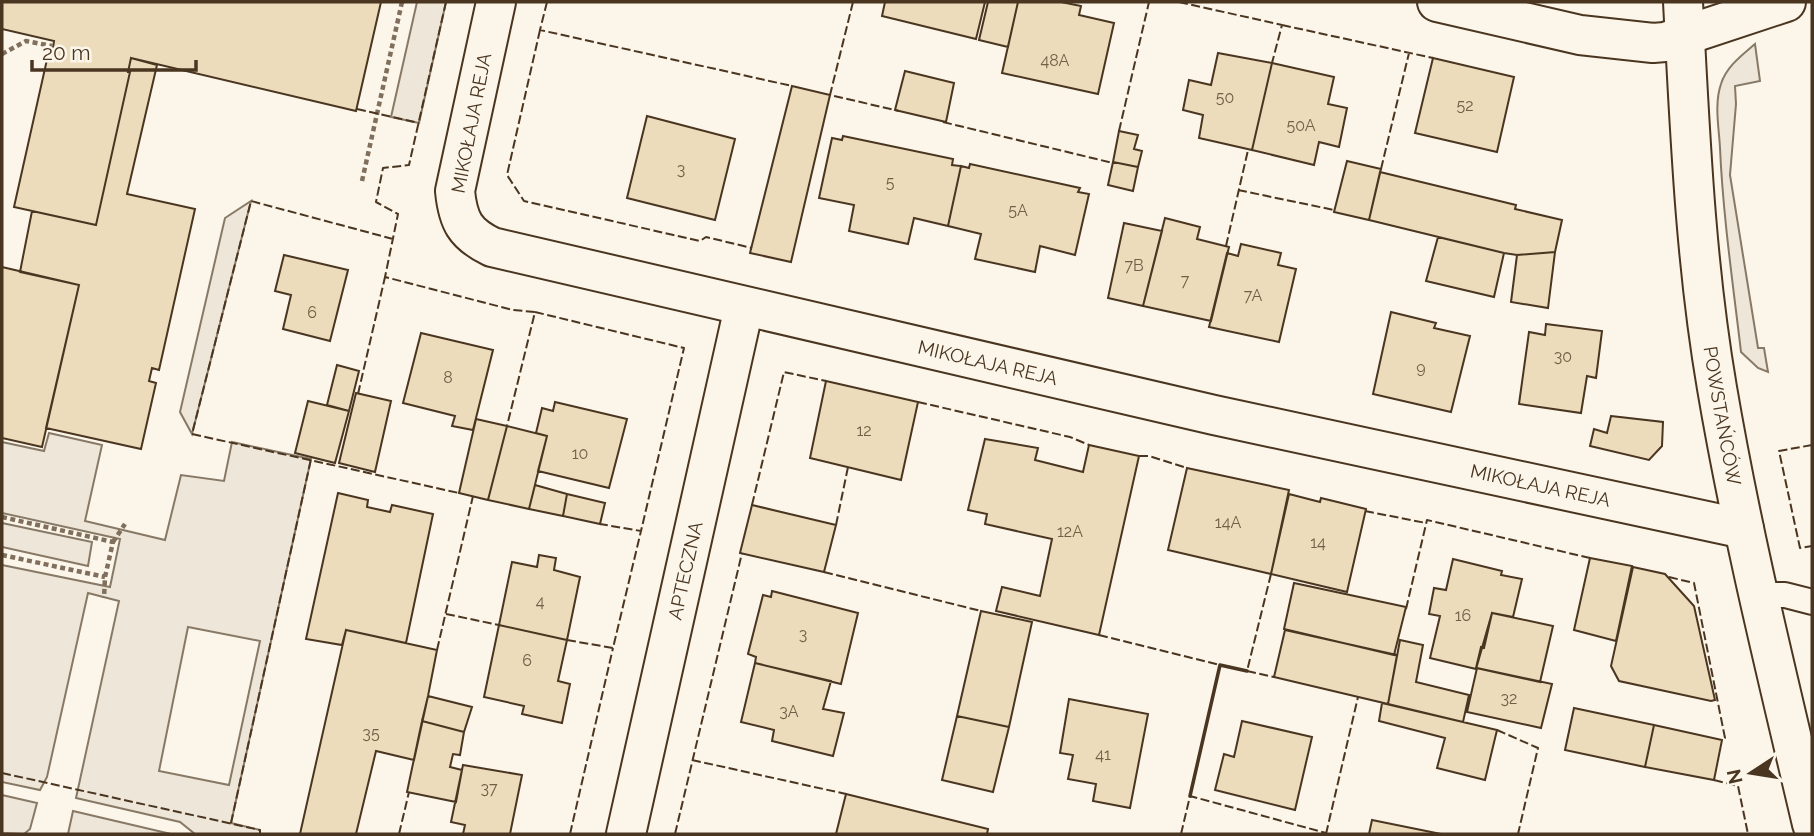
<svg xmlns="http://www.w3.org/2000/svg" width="1814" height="836" font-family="Raleway,sans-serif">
	<rect width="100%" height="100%" fill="#fbf6e9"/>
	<path fill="#ede6d9" stroke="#887966" stroke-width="2" fill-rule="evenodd" d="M417,2H446L419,123L391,117Z
		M1755,44L1760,81L1735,86L1736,104L1730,175L1758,348H1764L1768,372L1758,368L1741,352C1733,284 1723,216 1720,148C1719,128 1714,104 1721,84C1726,67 1742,55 1755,44Z
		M251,201L192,434L180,412L225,218Z
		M49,433L102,445L85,521L165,540L181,475L224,481L232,442L311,459L231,823L260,830V834H195L180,822L76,798L119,601L88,593L47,777L40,790L2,782V565L110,587L120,539L2,513V442L44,451ZM188,627L260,641L229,785L159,771Z
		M2,523L92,542L88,566L2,547Z
		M2,795L37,803L30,829L24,834L2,833Z
		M73,811L171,834H68Z"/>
	<path fill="#ecdcbc" stroke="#4a3520" stroke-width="2" d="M2,2H381L356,111L131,58L128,72H130L96,225L14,207L48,55H52L54,41L2,29Z
		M885,2H985L976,39L882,16Z
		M988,2H1018L1008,47L979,40Z
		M1018,2H1061L1081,6L1079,15L1114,23L1098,94L1002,73Z
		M1218,53L1272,63L1252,150L1199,138L1203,115L1183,110L1189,80L1211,85Z
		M131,58L157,65L127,194L195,209L159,370L152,368L149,381L156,383L141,449L46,428L79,285L20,272L32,211L96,225L130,72H128Z
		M1433,58L1514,77L1497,152L1415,133Z
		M1272,63L1334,77L1328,104L1347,108L1339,147L1319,142L1314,165L1252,150Z
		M905,71L954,83L946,122L895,110Z
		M792,86L830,95L791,262L750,253Z
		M647,116L735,139L715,220L627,198Z
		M1119,131L1138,135L1134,149L1142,151L1138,167L1113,162Z
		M843,136L953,159L952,165L961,166L948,226L914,218L908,244L849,231L854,205L819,198L832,138L842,140Z
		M1347,161L1381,169L1369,220L1334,212Z
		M1113,162L1138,167L1133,191L1108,185Z
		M970,164L1080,188L1078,192L1089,194L1075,255L1040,246L1035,272L975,259L981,234L948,226L961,166L969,168Z
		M1380,172L1516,205L1515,209L1562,220L1555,252L1517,255L1504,253L1369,220Z
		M1165,218L1200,227L1197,239L1229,247L1211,321L1143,306Z
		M1124,223L1162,231L1143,306L1108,298Z
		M1438,237L1504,253L1494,297L1426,281Z
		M1241,244L1281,253L1278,265L1296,269L1279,342L1209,327L1227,253L1238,256Z
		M1555,252L1548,308L1511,302L1517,255Z
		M284,255L348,270L330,341L283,329L291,295L275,291Z
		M2,267L79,285L42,447L2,438Z
		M1391,312L1436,323L1434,328L1470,336L1451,412L1373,394Z
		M1546,324L1602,331L1596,378L1587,376L1581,413L1519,404L1529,332L1545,335Z
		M421,333L493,350L473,430L452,426L455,416L403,403Z
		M337,365L359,371L349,411L327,405Z
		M826,381L918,402L901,480L810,458Z
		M356,393L391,401L375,472L339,463Z
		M308,401L349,411L335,463L295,453Z
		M555,402L627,419L609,488L538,471L547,436L536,433L542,408L553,411Z
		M1611,416L1663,422L1662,446L1649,460L1590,446L1594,429L1607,433Z
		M476,419L507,426L488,500L459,493Z
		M507,426L547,436L529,509L488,500Z
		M985,439L1038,448L1035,460L1083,472L1089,445L1139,456L1099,635L996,611L1002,587L1040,596L1052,539L985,524L987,514L968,510Z
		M1187,468L1289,490L1271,574L1168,550Z
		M535,485L567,494L563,516L529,509Z
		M338,493L368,500L367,507L390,512L392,505L433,514L406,643L346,630L342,645L306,639Z
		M567,494L605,503L600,524L563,516Z
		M1289,494L1320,502L1321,498L1366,509L1347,592L1271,574Z
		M752,505L836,525L824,572L740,553Z
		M539,555L556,558L554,570L580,577L567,640L499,625L512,562L537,567Z
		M1590,558L1632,566L1616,641L1574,630Z
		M1453,559L1502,571L1501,575L1522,579L1513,617L1492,613L1476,669L1430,658L1440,616L1429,614L1434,588L1446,590Z
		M1633,567L1665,574L1694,606L1715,700L1711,701L1619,681L1611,666Z
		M1294,583L1406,607L1394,655L1284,629Z
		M772,591L858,613L841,684L755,663L756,657L748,654L763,595L771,597Z
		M981,611L1032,622L1009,727L957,716Z
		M1492,613L1553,626L1540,682L1476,668L1481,647L1484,648Z
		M499,625L567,640L558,681L570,684L562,723L522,714L524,706L484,697Z
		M346,630L437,650L428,696L414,760L376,751L356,834H300Z
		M1285,630L1397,655L1388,704L1274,677Z
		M1400,640L1423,645L1416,682L1469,695L1463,722L1388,704Z
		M755,663L831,681L823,709L844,713L833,756L772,741L774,730L741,722Z
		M1477,668L1552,684L1541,728L1467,712Z
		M428,696L472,707L464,732L422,721Z
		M1069,699L1148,714L1130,808L1093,801L1096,784L1068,779L1073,755L1060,753Z
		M1382,703L1497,730L1485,780L1437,768L1445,738L1379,721Z
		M1574,708L1654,725L1645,767L1565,750Z
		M957,716L1009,727L993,792L942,780Z
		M422,721L464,732L460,755L453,754L450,767L462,770L456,802L407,792Z
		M1242,721L1312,737L1295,810L1215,790L1224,754L1234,757Z
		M1654,725L1722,740L1714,780L1645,767Z
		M463,765L522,775L510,834H463L465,825L451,822Z
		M846,794L988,829L987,834H836Z
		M1372,820L1441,834H1369Z"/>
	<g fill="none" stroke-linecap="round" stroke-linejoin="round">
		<g stroke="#4a3520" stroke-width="28">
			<path id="service" d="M1759,595H1785L1812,602"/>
		</g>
		<g stroke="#4a3520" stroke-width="42">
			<g id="minor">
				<path id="s1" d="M496,2L455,191C458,221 465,234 492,247L1214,415L1744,529"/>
				<path d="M1437,2L1580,35L1653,43L1665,42L1786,2"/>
				<path id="s2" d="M626,834L744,307"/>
			</g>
		</g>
		<g stroke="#4a3520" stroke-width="42">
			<g id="tertiary">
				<path id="s3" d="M1683,2C1690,131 1695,260 1717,388C1742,535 1778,679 1812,824"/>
			</g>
		</g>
		<path stroke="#7f6f5c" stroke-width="4.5" stroke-dasharray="5 3.5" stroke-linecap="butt" d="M2,54L26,41L52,46
			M362,181L402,2
			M2,517L113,542L105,577L104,598
			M113,542L125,524
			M2,555L105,577"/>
		<use href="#service" stroke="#fbf6e9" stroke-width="24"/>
		<use href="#minor" stroke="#fbf6e9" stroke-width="38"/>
		<use href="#tertiary" stroke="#fbf6e9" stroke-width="38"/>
		<path stroke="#4a3520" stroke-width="2" stroke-dasharray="9 3.5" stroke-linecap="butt" d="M446,2L409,165L383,168L376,202L398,214L385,277L513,310L535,312L507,426
			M547,2L540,30L792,86
			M853,2L830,95L899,111
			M1179,2L1282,25L1272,63
			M1282,25L1433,58
			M540,30L507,175L524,201L700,241L706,237L752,248
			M357,109L419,123
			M943,122L1113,163
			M1119,131L1149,2
			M1381,169L1409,53
			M1238,190L1334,210
			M393,239L251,201L192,434L459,493
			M1226,246L1248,150
			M535,312L684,348L641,531L600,524
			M358,394L385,277
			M918,402L1070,437L1089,445
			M1812,445L1779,451L1800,548L1812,546
			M1139,456H1149L1187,468
			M752,505L784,372L826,381
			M1365,511L1426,523
			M836,525L848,467
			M824,572L981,611
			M1271,574L1247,671L1274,677
			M1669,577L1694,583L1725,738L1722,740
			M1406,609L1427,520L1590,558
			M446,614L499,625
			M1099,635L1220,665
			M567,640L613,648L641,531
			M437,650L473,496
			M1497,730L1538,748L1518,834
			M692,760L846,794
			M2,773L260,830V834
			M1714,780L1738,786L1748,834
			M231,823L311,459
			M399,834L409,792
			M570,834L613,648
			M675,834L742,553
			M1181,834L1190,796L1326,833
			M1326,834L1358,697"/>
		<path stroke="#4a3520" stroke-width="3.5" d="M1190,796L1220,665L1247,671"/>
	</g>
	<g text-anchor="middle" stroke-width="5" stroke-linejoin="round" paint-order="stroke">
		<g font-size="16" fill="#725f47">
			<text x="1055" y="66">48A</text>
			<text x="1225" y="103">50</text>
			<text x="1465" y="111">52</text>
			<text x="1301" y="131">50A</text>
			<text x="681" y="175">3</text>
			<text x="890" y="188">5</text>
			<text x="1018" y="216">5A</text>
			<text x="1134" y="271">7B</text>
			<text x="1185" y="286">7</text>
			<text x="1253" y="301">7A</text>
			<text x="312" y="318">6</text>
			<text x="1563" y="362">30</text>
			<text x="1421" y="373">9</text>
			<text x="448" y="383">8</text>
			<text x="864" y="436">12</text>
			<text x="580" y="459">10</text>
			<text x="1228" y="528">14A</text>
			<text x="1070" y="537">12A</text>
			<text x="1318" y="548">14</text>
			<text x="540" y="607">4</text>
			<text x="1463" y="621">16</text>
			<text x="803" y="640">3</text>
			<text x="527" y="666">6</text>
			<text x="1509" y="704">32</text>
			<text x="789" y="717">3A</text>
			<text x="371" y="739">35</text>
			<text x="1103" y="760">41</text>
			<text x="489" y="794">37</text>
		</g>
		<g font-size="19" fill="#4a3520" stroke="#fbf6e9">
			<text transform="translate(471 123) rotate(-79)" y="7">MIKOŁAJA REJA</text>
			<text dy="7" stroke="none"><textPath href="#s1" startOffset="774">MIKOŁAJA REJA</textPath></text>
			<text dy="7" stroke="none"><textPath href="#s3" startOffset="416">POWSTAŃCÓW</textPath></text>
			<text dy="7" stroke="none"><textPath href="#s1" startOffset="1340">MIKOŁAJA REJA</textPath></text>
			<text dy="7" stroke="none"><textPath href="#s2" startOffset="270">APTECZNA</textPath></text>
		</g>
	</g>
	<rect width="1814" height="836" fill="none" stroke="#4a3520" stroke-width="7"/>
	<g transform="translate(1751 773) rotate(258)" stroke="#fbf6e9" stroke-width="5" paint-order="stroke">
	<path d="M0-5L12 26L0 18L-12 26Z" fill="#4a3520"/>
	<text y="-10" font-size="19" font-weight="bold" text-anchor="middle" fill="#4a3520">N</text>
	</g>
	<path d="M32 60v10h164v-10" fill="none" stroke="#4a3520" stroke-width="3.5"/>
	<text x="42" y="60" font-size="21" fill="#4a3520" stroke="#fbf6e9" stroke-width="5" paint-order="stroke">20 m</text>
</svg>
